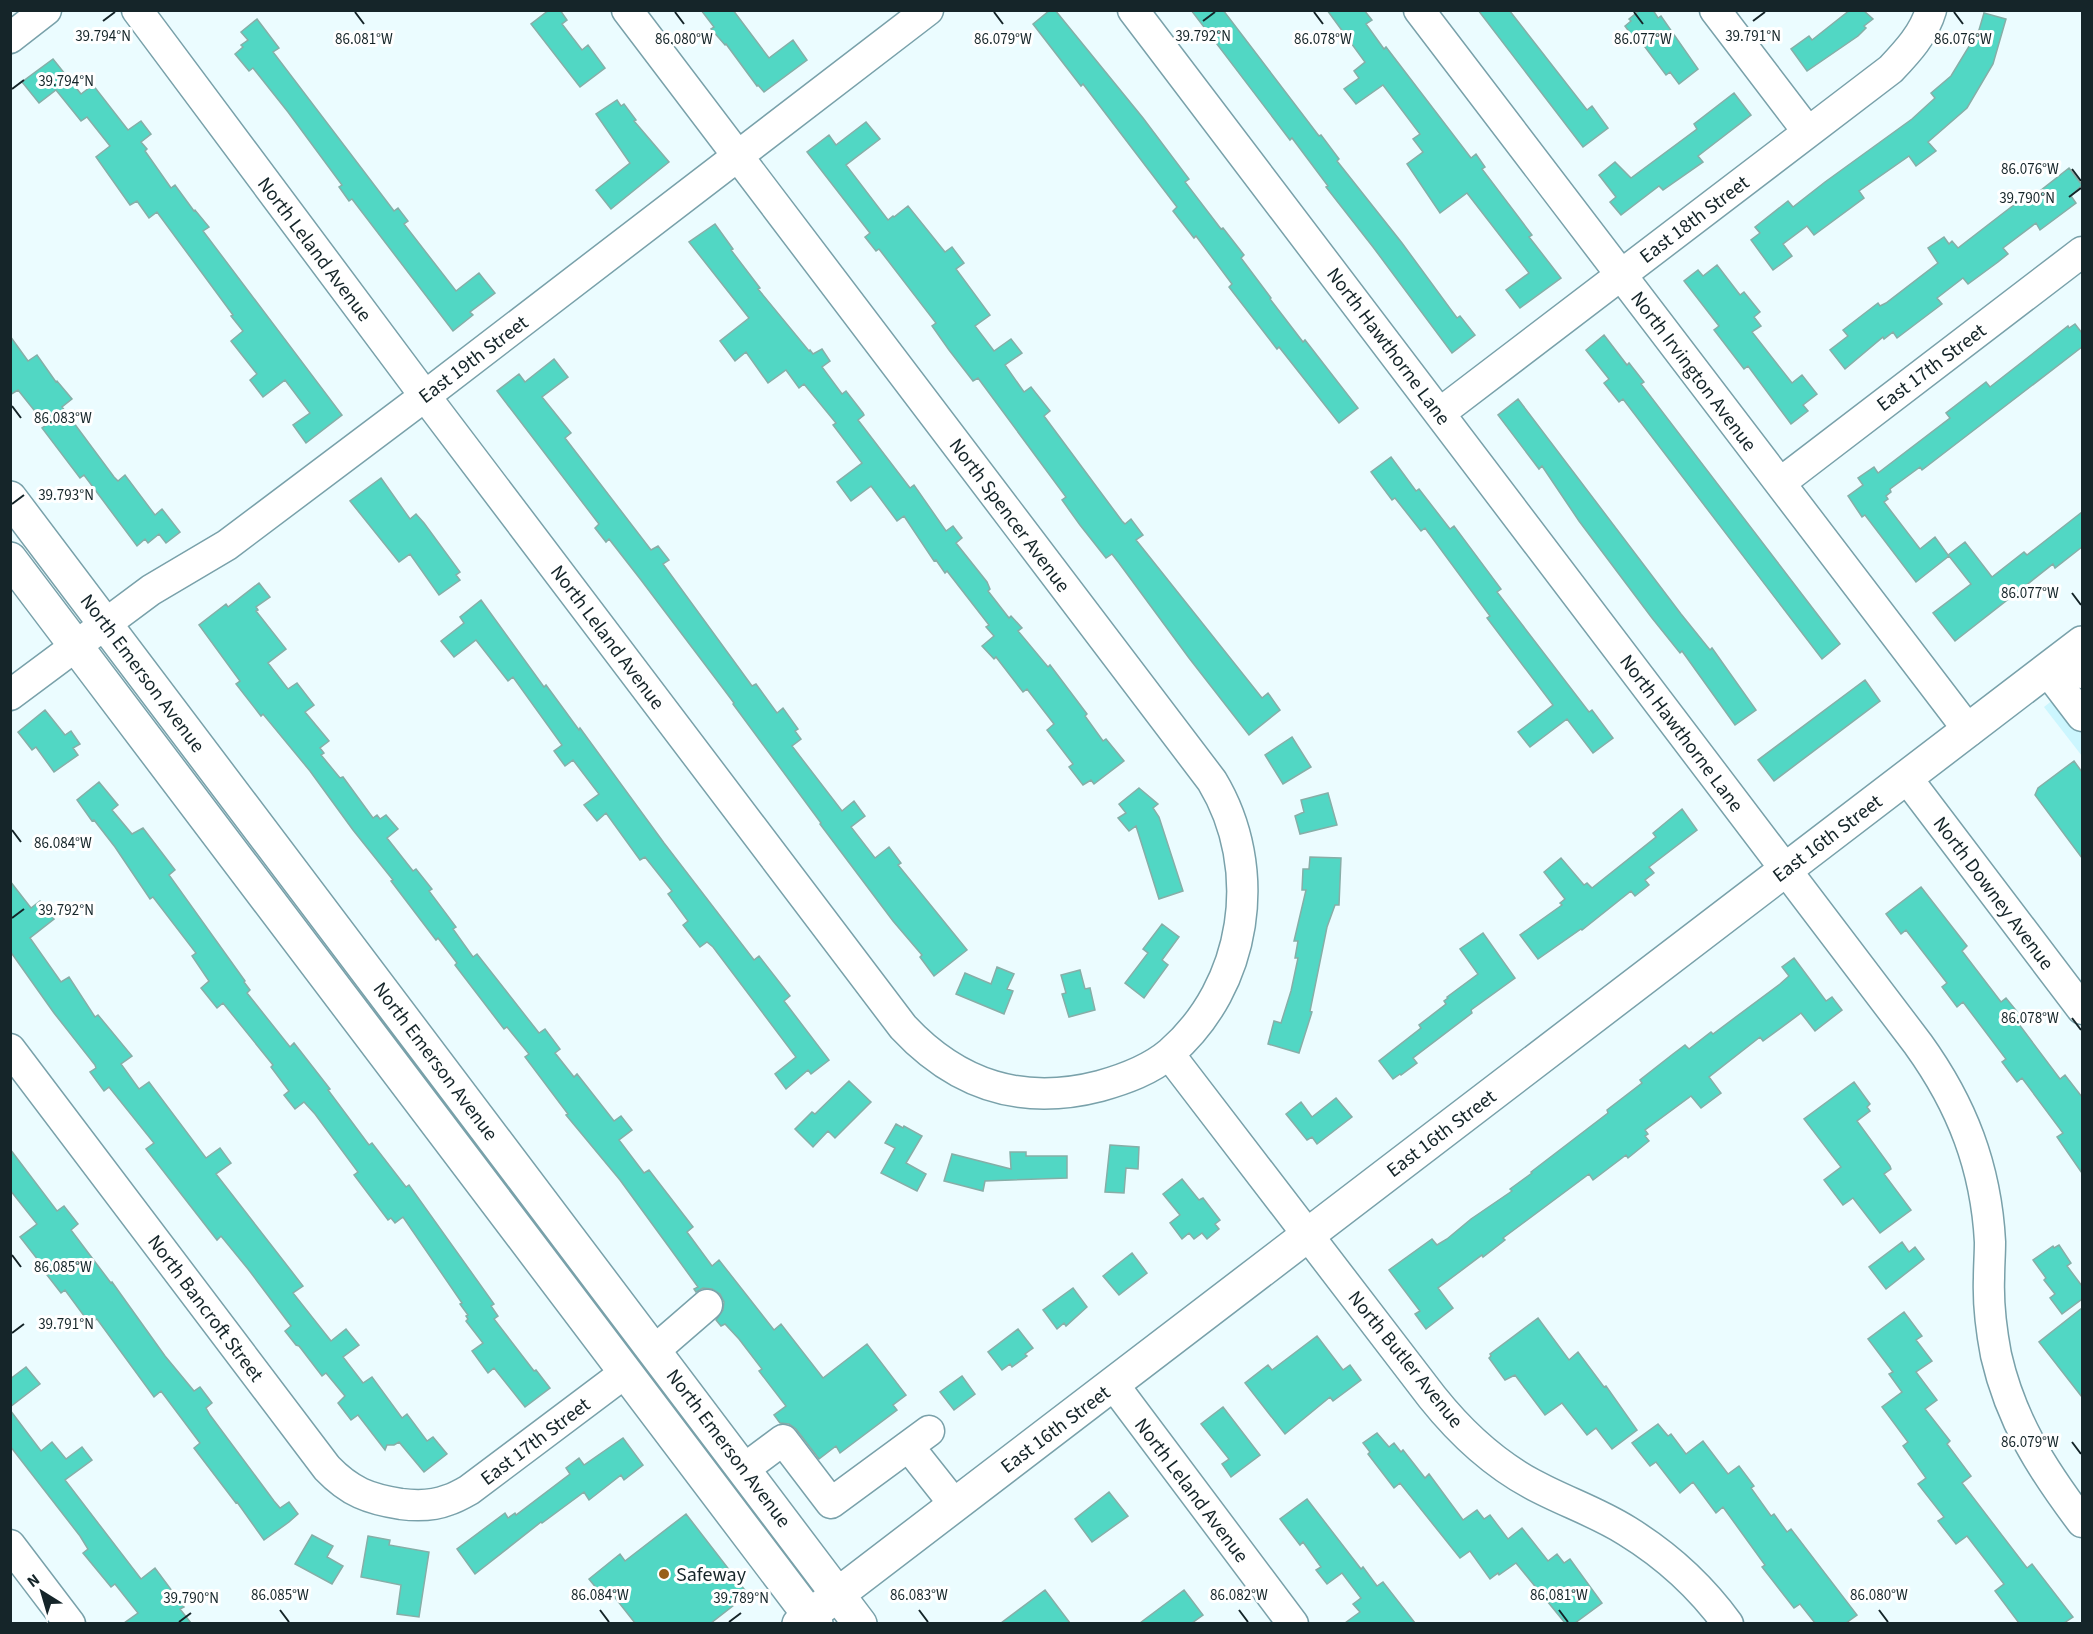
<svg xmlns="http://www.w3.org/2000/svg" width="2093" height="1634" font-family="'Source Sans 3',sans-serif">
	<rect width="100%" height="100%" fill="#ebfcff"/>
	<path fill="#ccf6fe" d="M2082,677V756L2044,707Z"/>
	<path fill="#51d7c4" stroke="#86aea7" stroke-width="1.5" d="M549,10H560L567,20L562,24L582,50L588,45L605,68L580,87L531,24Z
		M701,10H733L769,58L793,40L807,60L764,92L758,85L757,86L726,44L725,45L711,29L714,27Z
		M1050,10H1055L1143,118L1189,179L1185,182L1221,229L1223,228L1244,255L1241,258L1271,298L1270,299L1303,342L1305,340L1358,408L1339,423L1279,347L1277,349L1229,287L1232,284L1196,236L1194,238L1173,211L1177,207L1083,84L1081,86L1033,24Z
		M1191,10H1223L1319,136L1321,135L1339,159L1337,161L1402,243L1457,318L1460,316L1475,335L1452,353L1373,247L1326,187L1328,186L1292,138L1290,140Z
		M1327,10H1364L1372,20L1366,24L1384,49L1386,47L1471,158L1476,154L1485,167L1482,169L1532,235L1529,237L1533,242L1561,278L1520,308L1506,290L1529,273L1467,193L1440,213L1407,164L1423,152L1413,139L1420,134L1383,85L1356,104L1344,89L1359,78L1354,71L1365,62Z
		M1478,10H1509L1587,110L1592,106L1608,128L1583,147Z
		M1640,10H1653L1658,18L1661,16L1698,69L1679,84L1670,72L1666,75L1639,39L1636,41L1625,26L1631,21L1629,19Z
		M1850,10H1863L1873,19L1864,26L1866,28L1858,36L1807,71L1791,49L1809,36L1812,40Z
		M1984,13L2006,19L1993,64L1967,108L1928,142L1936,151L1916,166L1909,156L1859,191L1864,198L1814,235L1807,226L1783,244L1792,256L1773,270L1751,240L1760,233L1755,227L1788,201L1793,207L1825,182L1912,119L1935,98L1931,93L1951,76L1979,30Z
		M257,19L279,48L273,52L394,211L398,208L408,221L404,224L456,291L479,273L495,293L470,312L473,315L453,331L352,199L349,201L339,187L342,185L288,112L253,68L249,71L235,54L243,47L241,45L248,40L241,32Z
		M53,59L81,94L93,85L128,130L141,121L151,134L141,142L147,149L145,151L171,188L175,185L194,211L195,210L209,227L203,231L342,415L306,443L293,425L310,413L285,380L263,397L250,380L257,374L231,341L243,331L231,316L233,315L157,212L149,218L137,201L130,205L96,157L110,146L87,117L81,121L56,90L39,103L22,82Z
		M1734,93L1751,115L1698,156L1703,162L1663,190L1659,186L1621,215L1610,202L1616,197L1599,175L1615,162L1631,178L1697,129L1694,124Z
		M617,100L621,106L624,104L636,120L634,121L669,162L611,209L596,190L630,163L596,114Z
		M866,122L880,139L846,165L888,220L893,216L894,217L908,206L945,252L952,247L964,263L956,269L990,315L975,326L994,351L1011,339L1022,353L1005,365L1024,392L1031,387L1050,411L1044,416L1122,521L1125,524L1131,519L1143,535L1136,540L1148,555L1262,698L1268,693L1280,710L1249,735L1189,658L1119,563L1112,554L1106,558L1080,525L1062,500L1066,497L978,378L973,381L949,350L932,326L936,323L879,249L876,251L865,237L870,233L807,152L829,135L836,145Z
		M2069,168L2082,185L2071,196L2076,203L2040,230L2036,223L2003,248L2008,254L1998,262L1968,284L1963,278L1937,298L1942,304L1897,338L1893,332L1884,339L1883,337L1845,369L1830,350L1848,336L1843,330L1878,303L1880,306L1886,303L1938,263L1928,248L1944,237L1949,244L1952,241L1958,248L2028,194L2031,198Z
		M715,224L733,249L731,250L760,288L758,289L809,351L810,350L813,354L822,349L830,361L822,367L842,394L846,391L863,413L864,415L858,420L910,488L914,485L946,531L953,526L962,538L956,543L987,582L990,589L988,591L1009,618L1011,616L1022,628L1018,631L1048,667L1050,665L1087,714L1085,716L1103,741L1106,739L1124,761L1094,784L1091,780L1083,785L1069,767L1073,764L1047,730L1054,724L1027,689L1023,692L996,657L994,659L982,646L994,636L986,627L989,625L947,571L945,573L936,560L934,561L904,516L897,521L871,486L851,501L837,482L862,463L833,425L836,423L804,384L799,388L786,370L768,383L746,352L735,361L720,341L749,318L689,242Z
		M1717,265L1740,295L1744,292L1760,312L1754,317L1761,326L1752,332L1792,383L1802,375L1817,394L1803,405L1808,411L1791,424L1748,366L1744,369L1714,330L1719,326L1684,281L1698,270L1703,276Z
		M2075,324L2082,333V347L1922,470L1920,467L1890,489L1891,492L1886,496L1888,499L1884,502L1920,549L1935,537L1948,555L1965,542L1992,577L2024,552L2027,555L2082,512V547L2055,568L2053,564L1955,641L1933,613L1971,584L1949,556L1916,582L1865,515L1862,517L1848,496L1863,485L1858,478L1874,467L1878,473L1950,418L1946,413L1986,382L1990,387L2068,326L2069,328Z
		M1604,335L1627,365L1629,363L1644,382L1641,384L1840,644L1822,659L1623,399L1619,402L1604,383L1609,379L1586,350Z
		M10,336L28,361L37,355L56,382L57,381L72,399L62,407L114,477L118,481L125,475L155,515L162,509L180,532L166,543L159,534L148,543L145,539L137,546L84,475L80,478L42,428L46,425L18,390L10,395Z
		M554,359L568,377L542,397L571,433L565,438L651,550L658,546L669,560L663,564L752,686L756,684L777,713L783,708L798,729L795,731L801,739L792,746L842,811L854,801L865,816L851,827L875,858L889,847L901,863L898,865L967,950L934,976L920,957L922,955L893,921L820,824L821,823L733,704L734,703L722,687L641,580L609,539L606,542L595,528L599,524L497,391L519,374L525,382Z
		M1518,399L1681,614L1710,650L1712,648L1756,710L1735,725L1682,651L1680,653L1652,618L1579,521L1542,466L1539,469L1498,415Z
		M1391,457L1416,491L1419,489L1450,529L1454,526L1501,589L1497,592L1589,712L1592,710L1613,738L1593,753L1567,719L1530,747L1518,732L1553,705L1487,618L1490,616L1425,528L1421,531L1395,498L1392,500L1371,472Z
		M381,478L410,519L416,514L424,523L460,572L456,575L460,580L439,595L410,554L399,562L350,501Z
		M259,583L270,597L256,607L258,610L256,611L286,649L268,663L288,689L297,683L314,705L305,712L329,741L320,748L324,753L321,755L340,778L343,777L373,818L377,815L380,819L386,815L398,829L387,838L413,871L416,869L432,889L429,891L456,927L453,929L473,957L477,954L539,1033L545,1029L560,1049L555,1053L574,1077L577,1074L614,1121L621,1116L632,1130L619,1140L644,1173L649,1170L693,1227L687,1232L712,1266L719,1260L774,1330L781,1324L823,1378L867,1344L906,1395L893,1405L897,1410L840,1453L836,1446L819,1459L796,1429L789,1424L780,1423L774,1415L786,1406L759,1371L762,1369L739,1339L725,1324L721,1326L716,1320L723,1310L724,1302L720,1294L712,1289L703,1288L696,1292L694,1289L698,1287L669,1247L620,1180L566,1115L568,1114L525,1057L529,1054L507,1027L504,1029L455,965L457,963L438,938L436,940L391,881L393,880L353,830L310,771L263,714L261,716L236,684L240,681L199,625L226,604L228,607Z
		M481,600L544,687L546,685L579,730L580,728L664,843L754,960L759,956L790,996L784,1001L829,1060L811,1074L808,1070L786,1089L775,1074L796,1057L713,947L707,942L700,947L683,925L688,921L668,894L672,891L645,857L640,860L606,813L597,821L584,805L599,794L573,760L565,766L554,751L562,745L513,677L508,681L476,640L454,657L441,641L464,623L460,617Z
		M1865,680L1880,701L1774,781L1758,760Z
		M45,710L65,735L71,731L80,744L73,748L78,755L54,772L36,747L32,750L18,732Z
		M1292,737L1311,767L1283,784L1265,755Z
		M2074,761L2082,772V858L2035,795L2038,788Z
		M99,782L118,805L112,810L132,834L143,828L175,870L169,875L245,981L244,982L250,990L247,993L290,1047L294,1043L330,1089L328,1090L369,1145L372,1143L406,1187L409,1185L494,1304L491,1306L498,1316L494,1319L534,1371L536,1370L550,1388L525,1407L494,1368L488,1373L472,1351L483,1343L466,1321L468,1319L466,1316L468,1315L460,1304L462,1303L403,1217L395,1223L391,1218L388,1220L354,1175L358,1172L315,1114L304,1102L295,1109L284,1095L289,1091L271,1067L273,1065L223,1003L217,1008L201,988L209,981L192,956L196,953L153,897L150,899L115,847L94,820L92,821L77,800Z
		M1139,788L1158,804L1153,808L1159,817L1183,891L1159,899L1136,826L1129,831L1118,818L1126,813L1119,804Z
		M1328,793L1337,825L1300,834L1295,816L1304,812L1301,800Z
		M1682,809L1697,830L1649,867L1654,873L1645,880L1649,885L1635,896L1631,891L1582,930L1581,929L1538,959L1520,935L1562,905L1560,903L1565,899L1544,872L1561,858L1584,885L1587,883L1592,888L1656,837L1653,833Z
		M1310,857L1341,858L1339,905H1335L1327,927L1310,1011L1312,1012L1299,1053L1268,1044L1274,1021L1281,1023L1291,991L1298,958H1295L1298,941H1294L1306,890H1302L1303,869H1309Z
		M10,881L31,908L40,901L54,919L30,938L61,982L69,977L95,1017L98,1015L132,1056L121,1064L139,1089L149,1082L206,1158L220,1148L231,1163L216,1174L303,1286L293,1293L331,1341L346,1329L359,1345L343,1357L363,1383L372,1377L402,1418L407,1414L427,1441L433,1437L447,1454L424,1472L399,1442L394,1445H387L385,1450L358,1415L351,1420L338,1403L345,1396L326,1373L322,1376L299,1346L296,1345L285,1331L291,1326L248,1269L221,1236L217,1240L146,1149L154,1143L109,1087L104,1091L90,1072L96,1068L95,1065L54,1013L10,951Z
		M1921,887L1967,946L1962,951L2001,1002L2006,998L2023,1019L2018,1023L2060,1079L2065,1075L2082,1097V1173L2057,1137L2063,1133L2022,1078L2017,1082L2002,1062L2006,1059L1963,1002L1957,1007L1942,987L1947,983L1906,930L1901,934L1886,914Z
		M1162,924L1179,937L1162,960L1168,965L1144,998L1125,983L1148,953L1143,949Z
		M1483,933L1515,978L1471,1010L1472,1013L1413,1058L1417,1063L1401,1075L1400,1074L1393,1079L1379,1061L1421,1028L1419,1025L1446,1004L1444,1001L1448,998L1447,997L1478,974L1460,949Z
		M1794,958L1826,1001L1832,997L1842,1010L1815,1031L1801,1013L1763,1041L1760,1037L1709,1077L1721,1093L1701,1108L1691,1096L1645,1130L1648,1134L1645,1136L1649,1141L1628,1158L1626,1155L1593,1180L1589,1174L1503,1238L1505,1240L1483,1257L1482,1255L1438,1288L1453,1308L1426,1329L1415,1314L1420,1311L1389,1270L1432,1239L1437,1245L1447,1239L1471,1219L1512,1191L1510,1189L1532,1173L1531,1172L1608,1113L1607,1110L1642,1083L1640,1080L1673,1054L1685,1045L1689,1049L1711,1032L1713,1034L1780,984L1789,976L1782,967Z
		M997,967L1014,974L1007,989L1013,991L1004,1014L956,994L965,973L991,984Z
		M1080,970L1085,989L1090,988L1095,1010L1069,1017L1062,994L1066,993L1061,975Z
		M849,1081L871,1102L835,1138L828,1131L813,1147L795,1129L812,1112L815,1114Z
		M1854,1082L1870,1104L1867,1107L1870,1111L1857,1121L1890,1166L1891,1169L1884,1174L1911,1210L1880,1233L1853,1198L1843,1205L1824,1180L1841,1167L1804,1119Z
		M1336,1098L1352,1117L1317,1144L1312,1137L1307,1140L1286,1114L1301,1102L1312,1117Z
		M896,1124L903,1128L904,1126L922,1136L906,1163L926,1174L917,1191L881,1173L895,1148L885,1143Z
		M1110,1145L1139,1147L1138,1169L1126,1168L1124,1193L1105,1192Z
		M10,1149L57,1211L64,1206L78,1224L71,1230L111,1283L112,1282L165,1356L194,1391L200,1387L212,1403L206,1408L210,1415L274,1501L280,1508L289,1502L298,1514L289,1522L264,1540L237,1502L236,1503L194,1448L200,1443L161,1391L154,1397L97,1319L90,1324L65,1290L61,1293L47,1275L49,1274L20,1237L37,1224L10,1190Z
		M1010,1152H1026V1156H1067V1178L985,1181L983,1191L944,1181L952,1154L1011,1169Z
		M1182,1179L1199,1200L1203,1198L1220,1220L1215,1224L1219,1229L1207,1239L1202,1233L1194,1239L1189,1233L1182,1239L1170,1223L1180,1215L1163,1194Z
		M1902,1242L1909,1252L1915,1247L1924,1259L1886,1289L1869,1267Z
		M2059,1245L2071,1263L2067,1266L2082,1286V1299L2062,1314L2050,1298L2055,1294L2044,1280L2046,1278L2033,1260L2053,1246L2054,1248Z
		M1132,1253L1147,1273L1119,1295L1103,1276Z
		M1073,1288L1087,1307L1066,1326L1064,1323L1057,1329L1043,1310Z
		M2082,1308V1397L2039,1342Z
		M1904,1312L1922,1336L1916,1340L1932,1361L1916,1372L1937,1400L1925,1409L1950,1441L1947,1444L1971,1476L1962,1483L2027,1568L2032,1564L2073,1617L2064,1623H2019L1995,1591L2004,1584L1967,1536L1956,1544L1938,1521L1944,1517L1918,1484L1926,1478L1903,1446L1908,1442L1882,1407L1902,1392L1889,1374L1893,1372L1868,1339Z
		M1538,1318L1569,1360L1578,1352L1604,1387L1606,1386L1637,1430L1612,1449L1596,1428L1587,1435L1562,1403L1545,1415L1515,1375L1505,1380L1489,1358L1491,1356L1490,1354Z
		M1018,1329L1033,1348L1025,1354L1027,1356L1012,1367L1010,1364L1002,1370L988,1352Z
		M1317,1336L1343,1370L1350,1365L1361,1380L1333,1401L1330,1397L1285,1434L1245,1383L1268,1365L1272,1370Z
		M26,1367L40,1384L10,1407V1379Z
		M962,1376L975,1394L954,1410L940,1392Z
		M1223,1407L1260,1455L1231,1477L1222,1464L1229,1459L1201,1424Z
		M10,1410L41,1451L52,1442L66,1459L82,1447L92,1460L65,1480L141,1579L155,1568L184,1607L180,1609L191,1623H124L138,1613L115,1584L111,1587L83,1553L88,1549L80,1536L10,1446Z
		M1658,1424L1668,1436L1671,1434L1686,1454L1703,1441L1728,1474L1739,1466L1754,1486L1751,1488L1771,1516L1774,1514L1787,1532L1791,1529L1857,1615L1846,1623H1815L1800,1604L1794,1608L1762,1567L1765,1565L1723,1507L1716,1513L1693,1482L1680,1493L1656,1462L1650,1466L1632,1443Z
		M1377,1433L1389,1447L1394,1443L1401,1452L1403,1450L1425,1478L1429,1474L1463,1520L1477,1510L1484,1519L1490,1515L1508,1539L1522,1528L1548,1561L1557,1554L1564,1563L1570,1559L1602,1603L1575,1623H1565L1516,1563L1499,1575L1498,1573L1490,1579L1470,1551L1460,1558L1400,1483L1394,1488L1368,1454L1370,1452L1363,1443Z
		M623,1438L643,1465L624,1480L621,1475L589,1500L584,1492L542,1523L541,1522L475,1574L457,1549L505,1513L508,1518L515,1513L516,1515L570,1474L566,1468L579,1458L584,1465Z
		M1109,1492L1128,1516L1092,1542L1075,1519Z
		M1307,1499L1361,1569L1363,1567L1377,1586L1383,1582L1415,1623H1345L1360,1612L1353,1604L1361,1598L1342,1573L1327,1584L1316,1570L1321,1567L1303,1542L1300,1545L1280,1519Z
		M686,1514L748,1594L711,1623H635L609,1590L602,1595L589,1579L620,1554L625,1561Z
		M312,1535L333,1546L327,1557L343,1566L332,1584L295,1564Z
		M368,1536L390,1540L389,1545L429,1552L419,1617L397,1614L401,1585L361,1577Z
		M1045,1590L1070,1623H1001Z
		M1184,1590L1203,1615L1192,1623H1140Z"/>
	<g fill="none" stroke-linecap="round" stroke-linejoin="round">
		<g stroke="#79a1aa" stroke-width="33">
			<path id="minor" d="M137,10L425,396L903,1027C958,1086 1023,1106 1100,1086C1125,1079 1150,1070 1170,1053C1247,986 1265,869 1212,781L627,10
				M1133,10L1918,1044C1962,1105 1986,1167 1990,1242C1990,1254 1989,1266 1989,1278C1988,1304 1991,1329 1996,1355C2011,1421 2042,1469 2082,1522
				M1419,10L1969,731
				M1715,10L1808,132
				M10,38L46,10
				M1440,413L1891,69C1907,52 1924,34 1931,10
				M1780,483L2082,252
				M2068,654L2082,673
				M2047,670L2082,716
				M10,695L151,590L227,545L425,396L928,10
				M1906,777L2082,1009
				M10,1049L327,1468C350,1492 369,1499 401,1504C417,1506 433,1506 448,1500C455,1498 462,1494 469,1490L626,1372
				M1169,1054L1432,1397C1460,1432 1493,1463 1532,1484C1563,1501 1597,1512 1627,1531C1666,1555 1701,1587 1728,1624
				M655,1350L707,1305
				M1113,1384L1293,1624
				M909,1447L955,1505
				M744,1469L783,1440L831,1503L929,1431
				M10,1545L70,1624"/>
		</g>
		<g stroke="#79a1aa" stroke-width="36">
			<path id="major" d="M10,498L860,1624
				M10,559L816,1624
				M799,1624L2082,643"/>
		</g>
		<use href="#minor" stroke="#fff" stroke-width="30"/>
		<use href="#major" stroke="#fff" stroke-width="33"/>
	</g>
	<path fill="none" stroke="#152529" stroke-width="2" d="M355,12L364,24M675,12L684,24M994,12L1003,24M1314,12L1323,24M1634,12L1643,24M1954,12L1963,24M103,21L115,12M1203,21L1215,12M1753,21L1765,12M12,89L24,80M2072,169L2081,181M2069,197L2081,188M12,406L21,418M12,504L24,495M2072,593L2081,605M12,830L21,842M12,918L24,909M2072,1018L2081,1030M12,1255L21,1267M12,1333L24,1324M2072,1442L2081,1454M280,1610L289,1622M600,1610L609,1622M919,1610L928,1622M1239,1610L1248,1622M1559,1610L1568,1622M1879,1610L1888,1622M179,1622L191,1613M729,1622L741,1613"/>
	<circle fill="#97601a" stroke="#fff" stroke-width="2" cx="664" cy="1574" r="6"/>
	<g text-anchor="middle" stroke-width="6" stroke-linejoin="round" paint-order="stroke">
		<g font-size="20" fill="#152529" stroke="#fff">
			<text transform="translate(1694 219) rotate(-37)" y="7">East 18th Street</text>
			<text transform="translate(315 249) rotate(53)" y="7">North Leland Avenue</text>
			<text transform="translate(1389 346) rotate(53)" y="7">North Hawthorne Lane</text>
			<text transform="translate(473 359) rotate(-37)" y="7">East 19th Street</text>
			<text transform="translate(1931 367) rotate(-37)" y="7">East 17th Street</text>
			<text transform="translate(1694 371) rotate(53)" y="7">North Irvington Avenue</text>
			<text transform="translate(1010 515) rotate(53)" y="7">North Spencer Avenue</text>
			<text transform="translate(608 637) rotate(53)" y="7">North Leland Avenue</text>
			<text transform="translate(143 673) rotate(53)" y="7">North Emerson Avenue</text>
			<text transform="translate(1682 733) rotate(53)" y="7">North Hawthorne Lane</text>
			<text transform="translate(1827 838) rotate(-37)" y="7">East 16th Street</text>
			<text transform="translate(1994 893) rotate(53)" y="7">North Downey Avenue</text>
			<text transform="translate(436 1061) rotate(53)" y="7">North Emerson Avenue</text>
			<text transform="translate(1441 1133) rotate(-37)" y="7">East 16th Street</text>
			<text transform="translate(206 1308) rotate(53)" y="7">North Bancroft Street</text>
			<text transform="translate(1406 1359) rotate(51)" y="7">North Butler Avenue</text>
			<text transform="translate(1055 1429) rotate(-37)" y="7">East 16th Street</text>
			<text transform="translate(535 1441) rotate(-37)" y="7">East 17th Street</text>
			<text transform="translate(729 1448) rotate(53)" y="7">North Emerson Avenue</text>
			<text transform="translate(1192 1490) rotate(53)" y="7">North Leland Avenue</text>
		</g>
		<g font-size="20" fill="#152529" stroke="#fff" text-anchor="start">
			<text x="676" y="1581">Safeway</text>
		</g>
	</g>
	<g font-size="15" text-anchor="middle" fill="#152529" stroke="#fff" stroke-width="6" stroke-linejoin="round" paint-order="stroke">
		<text x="103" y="41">39.794°N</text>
		<text x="1203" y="41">39.792°N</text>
		<text x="1753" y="41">39.791°N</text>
		<text x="364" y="44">86.081°W</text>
		<text x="684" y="44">86.080°W</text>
		<text x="1003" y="44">86.079°W</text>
		<text x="1323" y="44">86.078°W</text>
		<text x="1643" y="44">86.077°W</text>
		<text x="1963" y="44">86.076°W</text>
		<text x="66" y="86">39.794°N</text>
		<text x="2030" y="174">86.076°W</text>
		<text x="2027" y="203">39.790°N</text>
		<text x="63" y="423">86.083°W</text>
		<text x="66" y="500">39.793°N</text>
		<text x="2030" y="598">86.077°W</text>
		<text x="63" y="848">86.084°W</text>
		<text x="66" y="915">39.792°N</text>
		<text x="2030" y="1023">86.078°W</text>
		<text x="63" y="1272">86.085°W</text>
		<text x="66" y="1329">39.791°N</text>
		<text x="2030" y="1447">86.079°W</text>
		<text x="280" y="1600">86.085°W</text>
		<text x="600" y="1600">86.084°W</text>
		<text x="919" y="1600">86.083°W</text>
		<text x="1239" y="1600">86.082°W</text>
		<text x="1559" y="1600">86.081°W</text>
		<text x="1879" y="1600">86.080°W</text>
		<text x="191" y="1603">39.790°N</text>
		<text x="741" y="1603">39.789°N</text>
	</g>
	<rect width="2093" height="1634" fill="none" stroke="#152529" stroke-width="24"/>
	<g transform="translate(42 1592) rotate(323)" stroke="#ffffff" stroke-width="4.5" paint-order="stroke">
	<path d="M0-4.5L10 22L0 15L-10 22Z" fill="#152529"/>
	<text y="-9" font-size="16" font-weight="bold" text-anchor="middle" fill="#152529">N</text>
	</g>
</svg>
